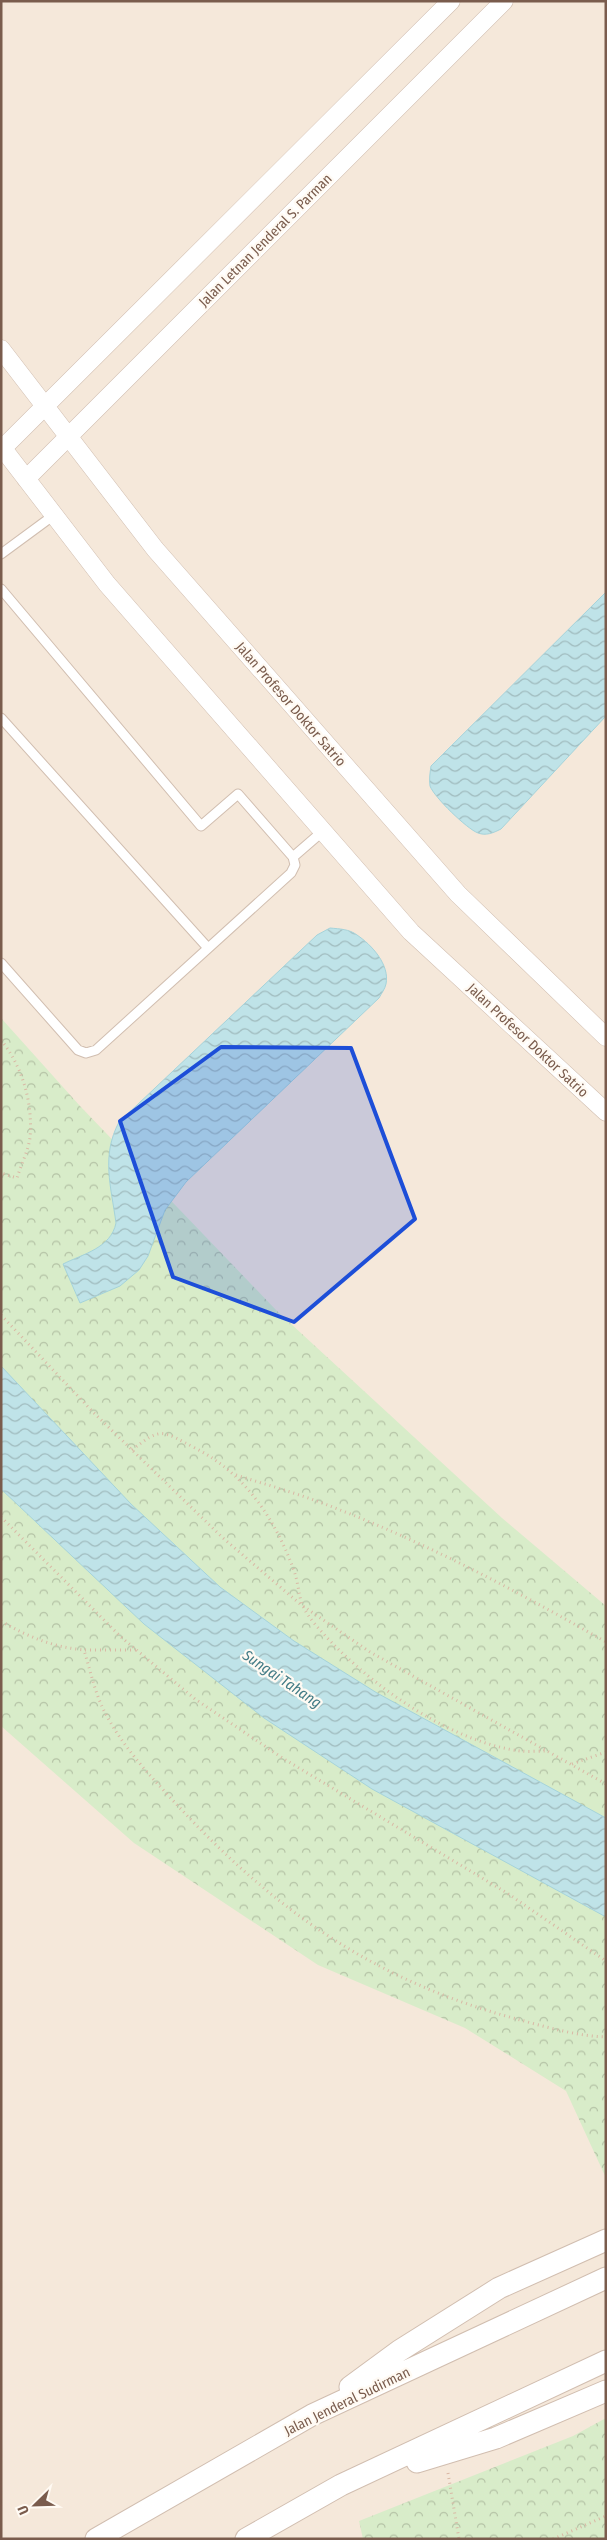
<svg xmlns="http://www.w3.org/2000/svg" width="607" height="2540" font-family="'Fira Sans Condensed',sans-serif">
	<defs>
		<pattern id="park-crowns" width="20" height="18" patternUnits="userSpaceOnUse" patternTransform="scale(1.25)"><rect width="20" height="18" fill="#d8ecc9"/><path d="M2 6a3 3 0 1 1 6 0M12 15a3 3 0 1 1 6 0" fill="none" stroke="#b4c2a5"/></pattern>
		<pattern id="water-waves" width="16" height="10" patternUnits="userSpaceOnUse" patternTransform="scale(1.25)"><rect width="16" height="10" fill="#bfe3e8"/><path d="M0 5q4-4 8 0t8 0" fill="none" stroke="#a0bbbe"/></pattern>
	</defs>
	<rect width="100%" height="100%" fill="#fdf6ec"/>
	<path fill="#f5e8da" d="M1,1H606V2539H1Z"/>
	<path fill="url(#park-crowns)" d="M1,1018L80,1106L277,1311L502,1518L606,1606V2178L566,2091L465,2028L318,1965L134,1843L1,1726Z
		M606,2418V2539H363L359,2521L573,2436Z"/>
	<path fill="url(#water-waves)" stroke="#a5d3da" d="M606,592V716L501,829C493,833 486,836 478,833C467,829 434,797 430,786C429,779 430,773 431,766Z
		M330,928C340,929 349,929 357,935C372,945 390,965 386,984C385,989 381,994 379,998L186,1182L165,1210L148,1256L139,1270L120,1286L80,1303L63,1264C83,1254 111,1248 116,1223C111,1186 101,1156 119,1122L317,935Z
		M1,1366L131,1504L220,1587L294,1641L377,1693L606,1818V1917L372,1789L264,1718L144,1624L1,1489Z"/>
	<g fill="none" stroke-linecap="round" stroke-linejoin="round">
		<g stroke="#d1beb0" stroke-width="11">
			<path id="service" d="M1,554L54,515
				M1,589L201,826L238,794L293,857L295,865L291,873L96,1050L86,1053L78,1050L1,963
				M1,718L208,948
				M293,857L323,831"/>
		</g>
		<g stroke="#d1beb0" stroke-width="19">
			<path id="minor" d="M1,349L155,549L458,894L606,1037
				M1,446L107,584L411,932L606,1112
				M3,448L451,1
				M26,479L504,1"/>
		</g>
		<g stroke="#d1beb0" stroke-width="23">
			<path id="tertiary" d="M350,2387L399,2351L499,2288L606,2240
				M417,2462L496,2438L606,2391
				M96,2539L312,2415L606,2278
				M246,2539L341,2485L606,2361"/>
		</g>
		<path stroke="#d9b8a5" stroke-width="3" stroke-dasharray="1 4" stroke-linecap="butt" d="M1,1040C23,1067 33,1104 30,1138C28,1151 21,1165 17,1178L1,1173
			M1,1315L93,1412L132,1450L223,1538L300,1604L370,1652L606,1784
			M132,1450C162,1426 162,1431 195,1448C244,1473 274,1517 293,1568C302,1592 295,1600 314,1623C361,1679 446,1741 520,1751C528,1752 538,1751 546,1751
			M236,1475C271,1486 306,1496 340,1510C433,1546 520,1593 606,1642
			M1,1517L121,1637L195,1699L284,1759L507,1893L606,1961
			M1,1621C28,1637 53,1647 84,1650
			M136,1650H84C91,1673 96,1698 108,1718C126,1751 154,1780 179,1807C276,1911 374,1980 513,2018C543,2026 575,2036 606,2037
			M572,1764L606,1752
			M448,2473L459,2539
			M553,2539L606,2516"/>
		<use href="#service" stroke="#fff" stroke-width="9"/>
		<use href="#minor" stroke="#fff" stroke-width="18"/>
		<use href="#tertiary" stroke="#fff" stroke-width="21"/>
	</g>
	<path fill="#1d4ed8" fill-opacity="0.2" stroke="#1d4ed8" stroke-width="4" stroke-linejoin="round" d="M221,1047L351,1048L415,1219L294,1322L173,1277L120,1121Z"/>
	<g text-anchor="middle" stroke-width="4.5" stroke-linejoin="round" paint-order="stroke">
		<g font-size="14" fill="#7a5c4d" stroke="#fffaf3">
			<text transform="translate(265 240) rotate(-45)" y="5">Jalan Letnan Jenderal S. Parman</text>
			<text transform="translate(291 704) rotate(49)" y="5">Jalan Profesor Doktor Satrio</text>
			<text transform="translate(528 1040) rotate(43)" y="5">Jalan Profesor Doktor Satrio</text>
			<text transform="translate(347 2401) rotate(-26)" y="5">Jalan Jenderal Sudirman</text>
		</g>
		<g font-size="15" font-style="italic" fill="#437c86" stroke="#fffaf3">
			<text transform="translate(282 1679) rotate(34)" y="5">Sungai Tahang</text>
		</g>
	</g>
	<rect width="607" height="2540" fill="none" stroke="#7a5c4d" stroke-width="5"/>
	<g transform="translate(35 2505) rotate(247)" stroke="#fffaf3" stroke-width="4" paint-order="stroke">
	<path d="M0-4L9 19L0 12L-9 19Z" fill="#7a5c4d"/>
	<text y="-8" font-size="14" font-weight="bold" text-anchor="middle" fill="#7a5c4d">U</text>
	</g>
</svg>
